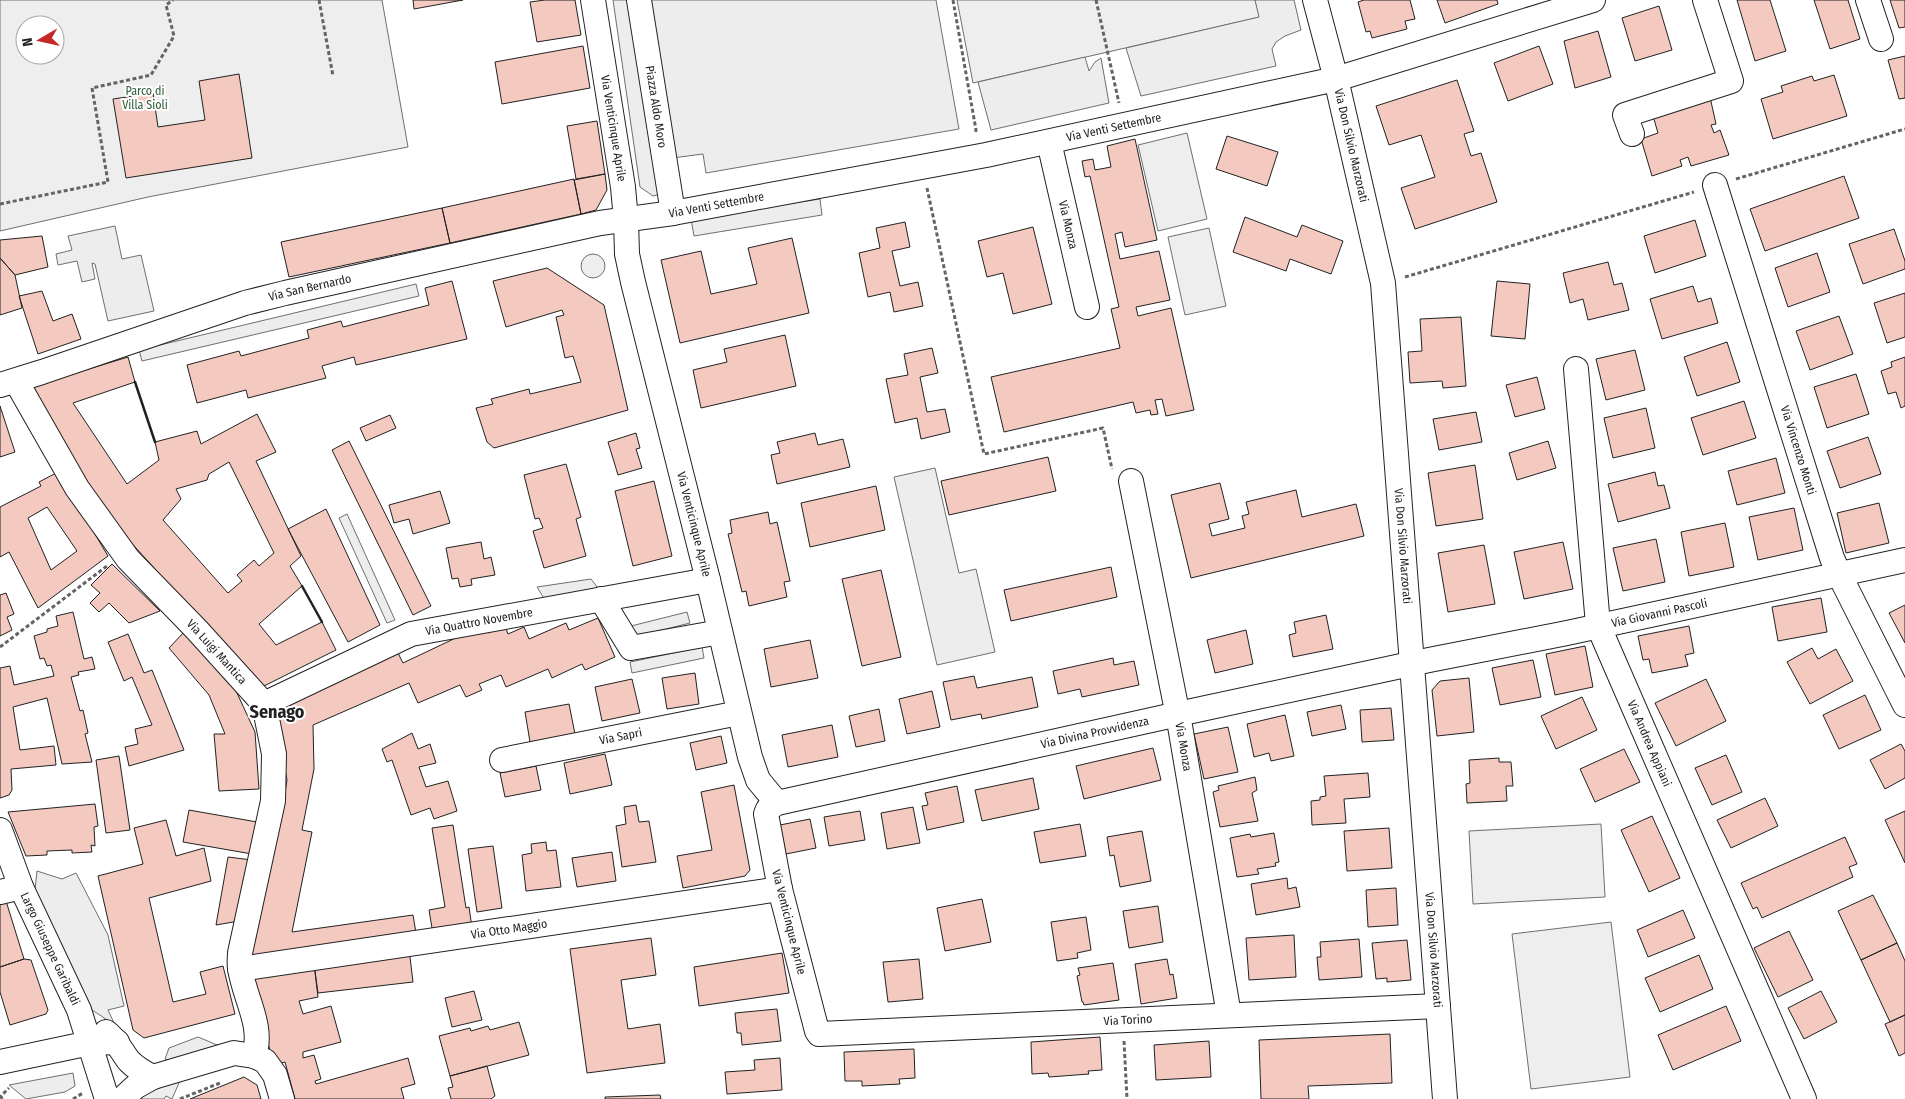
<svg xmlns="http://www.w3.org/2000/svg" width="1905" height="1099" font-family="'Fira Sans Condensed',sans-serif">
	<rect width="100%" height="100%" fill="#fff"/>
	<path fill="#eee" stroke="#6f6f6f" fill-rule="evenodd" d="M0,0H382L408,147L148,197L0,231ZM25,25H55V55H25Z
		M957,0H1255L1260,17L973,83Z
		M1187,133L1207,219L1158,231L1138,145Z
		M1209,228L1226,306L1185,315L1168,237Z
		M581 266a12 12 0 1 1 24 0a12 12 0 1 1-24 0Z
		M1601,824L1605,897L1473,904L1469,831Z
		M1611,922L1630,1077L1531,1089L1512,934Z"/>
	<path fill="#ededed" stroke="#6f6f6f" d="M613,0H936L959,129L706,173L703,154L672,158L678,190L653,196L640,187Z
		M1255,0H1294L1301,30L1285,36L1276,42L1272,49L1276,66L1141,96L1126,48L1259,17Z
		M1085,57L1089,71L1095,62L1101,58L1109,103L991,130L978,82Z
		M820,199L822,215L694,236L691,219Z
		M115,226L122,259L141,255L154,311L108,321L95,264L92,263L95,279L82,282L77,261L58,265L56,254L72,250L68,236Z
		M416,284L419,296L142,361L139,350Z
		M935,468L959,573L976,569L995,652L937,665L894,477Z
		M347,514L395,620L387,623L339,518Z
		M591,579L601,592L545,600L537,587Z
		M687,612L690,623L630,638L627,627Z
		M702,647L704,658L632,673L630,662Z
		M37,871L62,879L76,873L108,935L124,1006L108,1010L115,1025L92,1010L35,890Z
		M198,1037L222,1047L177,1065L165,1059L169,1048Z
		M73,1073L75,1086L65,1092L26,1099L9,1085Z
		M182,1076L172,1099L166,1096L164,1099H140L143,1092Z"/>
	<path fill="#f3c9c0" stroke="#222" fill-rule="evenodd" d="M413,0H463L414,9Z
		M545,0H575L581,35L537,42L530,2Z
		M1364,0H1410L1415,19L1405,21L1407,29L1372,38L1370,31L1366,32L1358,2Z
		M1437,0H1497L1498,4L1445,23Z
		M1737,0H1770L1786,51L1755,61Z
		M1814,0H1848L1860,39L1830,49Z
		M1890,0H1905V27L1899,28Z
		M1659,6L1672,50L1635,61L1622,18Z
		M1598,31L1611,77L1575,88L1564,41Z
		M583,46L590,88L502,104L495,62Z
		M1539,46L1553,84L1508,101L1494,63Z
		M1905,56V98L1899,99L1888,60Z
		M239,74L252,158L126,178L113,99L153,93L158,127L205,120L199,81Z
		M1834,75L1847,116L1773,139L1761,99L1783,92L1781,86L1812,76L1814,81Z
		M1457,80L1474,131L1464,134L1471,156L1481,153L1497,202L1415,229L1401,188L1435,177L1421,135L1389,145L1376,106Z
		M1710,97L1716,124L1711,125L1714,133L1720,130L1729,155L1691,166L1688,157L1680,160L1682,166L1652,176L1641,139L1658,133L1653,116Z
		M597,121L605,174L576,179L567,126Z
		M1227,136L1278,152L1267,186L1216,169Z
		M1135,139L1157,240L1125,247L1122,232L1115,234L1120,259L1159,251L1170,300L1136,307L1138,316L1171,308L1194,410L1166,416L1162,399L1155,400L1158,414L1151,415L1150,410L1136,413L1133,402L1004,432L991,377L1120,348L1111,309L1119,307L1090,176L1085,177L1082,161L1093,159L1095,170L1111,167L1107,146Z
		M605,174L607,190L596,210L581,214L574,180Z
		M1844,176L1859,218L1765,251L1750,209Z
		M574,179L581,214L450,243L442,208Z
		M442,208L450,243L289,277L281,242Z
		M1245,217L1297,237L1302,225L1343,241L1331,274L1290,259L1286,271L1233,252Z
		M1695,220L1706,256L1655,273L1644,236Z
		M905,222L910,247L892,251L900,286L918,282L923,306L894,312L890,292L868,297L859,253L880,248L876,228Z
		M1033,227L1052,304L1013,314L1003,273L987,277L978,241Z
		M1894,229L1905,261V269L1863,284L1849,244Z
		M42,236L48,267L15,275L0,258V240Z
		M792,238L809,313L680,343L661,260L701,251L711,294L757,284L748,248Z
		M1817,253L1830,292L1788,307L1775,268Z
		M0,258L15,275L22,308L0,315Z
		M1608,262L1614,285L1622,283L1629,310L1588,320L1583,299L1570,303L1563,273Z
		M547,268L604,305L628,410L494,448L487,442L476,408L493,404L491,399L529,389L530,394L581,382L573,356L565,358L556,317L564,315L562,310L506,327L493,281Z
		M452,281L467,339L356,365L354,357L322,366L326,378L248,398L246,390L197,403L187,365L239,351L241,356L309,338L307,330L341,321L343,327L429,305L425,288Z
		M1497,281L1530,284L1525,339L1491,336Z
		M1693,286L1698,302L1711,298L1718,323L1662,339L1650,299Z
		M42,291L53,321L72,314L81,339L38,354L19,296Z
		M1905,293V337L1887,343L1874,303Z
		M1839,316L1853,354L1810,370L1796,331Z
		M1461,317L1466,386L1443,388L1442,381L1410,383L1408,352L1422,351L1420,319Z
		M785,335L796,386L701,408L693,370L727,362L724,349Z
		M1727,342L1740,382L1697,396L1684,357Z
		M932,348L938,373L920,377L927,412L945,409L950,432L921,439L917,418L895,423L886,379L908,375L904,354Z
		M1635,350L1645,390L1606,400L1596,359Z
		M128,357L135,382L73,403L127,484L159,460L155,442L197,431L201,444L257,414L276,452L256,461L301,556L290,566L302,586L259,624L276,645L322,622L336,650L262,687L126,537L91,492L33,386ZM229,462L274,553L259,566L254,560L237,575L242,581L228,593L163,520L181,499L176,489L207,480L209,474Z
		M1905,357V406L1901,408L1896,392L1888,394L1881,371L1892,367L1891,362Z
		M1856,374L1869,414L1827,428L1814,387Z
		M1537,377L1545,409L1515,417L1506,385Z
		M1744,401L1756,438L1703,455L1691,418Z
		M0,406L15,452L0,457Z
		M1646,408L1655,448L1613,458L1604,418Z
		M1476,412L1482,442L1439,450L1433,419Z
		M390,415L396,428L366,441L360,428Z
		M636,433L640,448L636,449L642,468L618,475L608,442Z
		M815,433L818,445L843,439L850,467L777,484L771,455L780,453L777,442Z
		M1868,437L1881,474L1840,488L1827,451Z
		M349,441L431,606L413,615L332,450Z
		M1548,441L1556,468L1517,480L1509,453Z
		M1048,457L1056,491L949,515L941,481Z
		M1776,458L1785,493L1737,505L1728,471Z
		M566,464L581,517L576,519L586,556L544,568L533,531L543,528L539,518L535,519L524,475Z
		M1475,465L1483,519L1436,526L1428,473Z
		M58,472L108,556L38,608L9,552L0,557V507L41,486L39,482ZM47,507L77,551L51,570L28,518Z
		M1655,472L1658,486L1664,485L1670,508L1618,522L1608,484Z
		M654,481L672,556L633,566L615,491Z
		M1220,483L1229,519L1209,524L1212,536L1245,528L1242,516L1249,514L1246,502L1296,490L1302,517L1356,504L1364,536L1191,578L1171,495Z
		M876,486L885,530L810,547L801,503Z
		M440,491L450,523L413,534L409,519L394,523L389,505Z
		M1879,503L1889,543L1846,553L1837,513Z
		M1794,508L1803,550L1758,560L1749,517Z
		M326,509L380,625L348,642L288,529Z
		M768,512L770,524L777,522L790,581L784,582L787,597L749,606L746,591L742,592L728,534L732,533L730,520Z
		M1725,523L1734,567L1689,576L1681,532Z
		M1656,539L1665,582L1623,591L1613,548Z
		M481,542L484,559L491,557L495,575L471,579L472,585L460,587L458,578L452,579L446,548Z
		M1563,542L1573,589L1524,599L1514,552Z
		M1484,545L1495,604L1448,612L1438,553Z
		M112,564L160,611L129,623L109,603L99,612L90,603L100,593L91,585Z
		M1111,567L1117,597L1011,621L1004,590Z
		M881,570L901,657L862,666L842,579Z
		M6,593L14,614L7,617L12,630L0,636V595Z
		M1821,598L1827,632L1778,641L1772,607Z
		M1905,605V643L1889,613Z
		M73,612L84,659L92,657L95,669L78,672L79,675L71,677L80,711L83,710L88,733L85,734L92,762L62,764L47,698L13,707L20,750L54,746L56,765L11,769L12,790L9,795L0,798V668L10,666L14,685L54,676L51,665L47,666L44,658L40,659L34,636L47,632V629L58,626L56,616Z
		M1326,615L1333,649L1293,657L1289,635L1296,633L1294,622Z
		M598,618L615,657L585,670L582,664L552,678L548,669L506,687L501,675L479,684L482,690L466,697L460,685L418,703L409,683L313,725L314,769L302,830L312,832L292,932L413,915L417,939L250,962L260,895L280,825L287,780L273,709L396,649L403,663L483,625L488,633L505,626L508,634L524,627L529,639L566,623L569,630Z
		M1689,626L1694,653L1685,655L1688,666L1652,673L1649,659L1643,660L1638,636Z
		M1246,630L1253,664L1215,673L1207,640Z
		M185,631L231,680L255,732L259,789L219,791L214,734H225L209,695L169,648Z
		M128,634L144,673L152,670L184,750L129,766L125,747L138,744L135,729L152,725L132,677L124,681L108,642Z
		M810,640L818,678L771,687L764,649Z
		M1585,646L1593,687L1555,695L1546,654Z
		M1812,648L1818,659L1836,649L1853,681L1810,704L1787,662Z
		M1113,658L1114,665L1134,661L1139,685L1082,697L1080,689L1058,694L1053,671Z
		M1533,660L1541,697L1500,705L1492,668Z
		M695,673L699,704L667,709L662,678Z
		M974,676L977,688L1032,677L1038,707L982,719L981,714L951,720L943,682Z
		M1469,678L1474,732L1437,736L1432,690L1440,681Z
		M632,679L640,713L602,721L595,687Z
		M1706,679L1726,721L1676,746L1655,703Z
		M932,691L940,727L907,734L899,699Z
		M1865,695L1881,730L1839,749L1823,715Z
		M1582,697L1597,730L1556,749L1541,716Z
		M569,704L575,734L530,742L525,712Z
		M1341,705L1346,729L1312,736L1307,712Z
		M1391,708L1394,740L1362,742L1360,710Z
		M879,709L885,741L856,747L849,716Z
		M1285,715L1294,756L1271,761L1269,753L1254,757L1247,724Z
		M832,725L838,757L788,767L782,735Z
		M1228,727L1238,772L1204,779L1194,734Z
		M412,733L418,749L430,744L436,763L419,767L426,787L448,781L457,811L434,819L430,808L411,815L392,760L387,762L382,749Z
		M721,736L727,763L696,770L690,743Z
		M1901,744L1905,751V778L1885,789L1870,760Z
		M1153,748L1161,780L1084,799L1076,766Z
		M1624,749L1640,782L1595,802L1580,769Z
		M605,754L612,785L570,794L564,763Z
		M1726,755L1742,792L1712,805L1695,768Z
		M119,756L130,830L106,833L96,760Z
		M1499,758V762H1511L1513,786H1506L1507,801L1467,803L1466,784L1470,783L1469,760Z
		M536,766L541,790L505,797L500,773Z
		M1368,773L1370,797L1344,799L1346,823L1312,825L1311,801L1320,800V797L1326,796L1324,776Z
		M1255,777L1257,790L1252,793L1258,821L1220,827L1213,792L1219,790L1218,786Z
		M1033,778L1039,809L982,821L975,790Z
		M734,785L750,870L745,876L683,888L677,856L712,850L701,792Z
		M957,786L964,822L927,830L922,806L928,805L925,793Z
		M1765,798L1778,826L1731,848L1717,820Z
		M95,804L98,826L94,827L95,846L91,845L92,852L72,853V850L47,851V855L26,856L8,812Z
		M636,805L639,822L649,821L656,862L622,867L616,826L626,824L624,807Z
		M913,807L920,843L887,849L881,813Z
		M189,810L257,822L252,854L183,842Z
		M860,811L865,840L829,846L824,817Z
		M1905,811V863L1885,820Z
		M1652,816L1680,878L1649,892L1621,830Z
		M810,819L816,848L786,854L780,825Z
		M166,820L176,856L204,848L211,881L149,898L173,1002L206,994L200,972L223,966L235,1014L144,1038L133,1030L98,876L143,864L134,828Z
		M1080,824L1086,856L1040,863L1034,832Z
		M453,825L466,908L469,907L472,928L433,934L429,910L445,907L432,828Z
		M1389,828L1392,868L1347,871L1344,831Z
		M1142,831L1151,881L1120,887L1114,855L1110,856L1107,837Z
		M1274,833L1279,862L1275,863L1276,866L1257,869L1259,874L1237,877L1230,838L1250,834L1251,837Z
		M1845,837L1857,864L1849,867L1853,877L1762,918L1757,907L1753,909L1741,883Z
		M546,842L547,851L556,850L561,887L526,891L522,855L532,853L531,844Z
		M493,846L502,908L477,912L468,849Z
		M612,852L616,881L577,887L572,858Z
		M228,857L252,860L239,921L216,925Z
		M1287,878L1288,889L1296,887L1300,907L1256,915L1251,884Z
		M1396,888L1398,925L1368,927L1366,890Z
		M1873,895L1897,943L1861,960L1838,911Z
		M982,899L991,942L945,951L937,908Z
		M6,901L24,959L0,967V902Z
		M1158,906L1163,942L1129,948L1123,911Z
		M1683,910L1695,938L1648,957L1637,930Z
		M1086,917L1091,950L1077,953L1078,958L1057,961L1051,922Z
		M1789,931L1813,980L1778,997L1754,948Z
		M1294,935L1296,977L1249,980L1246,938Z
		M651,938L656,975L621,980L628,1029L660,1024L665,1063L587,1073L570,949Z
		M1359,939L1362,977L1319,980L1317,957H1321L1320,942Z
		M1407,940L1411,980L1387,982V978L1376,979L1372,943Z
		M1897,943L1905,961V1015L1890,1022L1861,960Z
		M409,949L413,982L318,993L314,964Z
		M782,953L789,993L699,1006L694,967Z
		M1699,955L1713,989L1660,1012L1645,978Z
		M24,959L31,960L48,1010L46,1014L10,1025L0,992V967Z
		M919,959L923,999L888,1002L883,962Z
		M1167,959L1170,975L1173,974L1177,998L1141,1004L1135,964Z
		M1113,963L1119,1000L1084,1005L1083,1002H1082L1077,976L1080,975L1078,968Z
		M314,964L318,997L299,1001L303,1014L331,1006L341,1042L303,1052V1058L314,1055L321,1079L315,1081L316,1084L408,1058L415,1084L401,1088L404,1099H295L285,1062L274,1065L250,978Z
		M474,991L482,1020L452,1027L445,998Z
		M1821,991L1837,1022L1804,1039L1788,1008Z
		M1726,1006L1741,1041L1673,1070L1658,1035Z
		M777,1009L781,1041L742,1045L741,1033H737L735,1013Z
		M1905,1015V1053L1899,1056L1885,1024Z
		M519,1022L529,1055L450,1076L439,1036L470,1028L471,1031L488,1026L490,1030Z
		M1390,1034L1392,1083L1308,1086L1309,1099H1261L1259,1040Z
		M1100,1037L1102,1070L1088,1071L1089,1074L1049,1077L1048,1073L1032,1074L1031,1042Z
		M1209,1041L1211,1077L1156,1080L1154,1045Z
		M914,1049L915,1078L899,1079L900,1084L862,1086V1081H845L844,1052Z
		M780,1058L782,1090L727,1094L725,1072L755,1070L754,1060Z
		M487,1066L495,1096L491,1099H451L448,1088L453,1087L450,1076Z
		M244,1077L257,1085L261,1099H190Z
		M660,1095L661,1099H605V1097Z"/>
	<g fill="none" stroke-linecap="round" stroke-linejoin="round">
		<g stroke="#222" stroke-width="26">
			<g id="minor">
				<path id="s1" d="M593,0L623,187L626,220L627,254L633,282L708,580L750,757L758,780L777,803"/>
				<path id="s2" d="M639,0L673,213"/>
				<path id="s3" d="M1315,0L1336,79L1383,283L1445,1099"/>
				<path d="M1868,0L1881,39"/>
				<path d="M1632,134L1625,115L1731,81L1705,0"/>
				<path id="s4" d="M1049,142L1087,307"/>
				<path id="s5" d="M1715,185L1832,558L1839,574L1905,705"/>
				<path id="s6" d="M1576,369L1598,625L1804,1099"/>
				<path id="s7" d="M16,381L77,488L128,559L197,630L264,704L274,754L273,801L240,953C240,958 239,963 240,968C244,998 264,1025 254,1056"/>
				<path id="s8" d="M0,385L42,372L245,303L285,293L600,223L673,213L986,155L1336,79L1593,0"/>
				<path id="s9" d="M1131,481L1180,726L1229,1015"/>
				<path d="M601,599L631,648L720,632"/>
				<path id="s10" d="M264,704L411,634L708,580"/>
				<path id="s11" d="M502,760L739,713"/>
				<path id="s12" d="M0,830L21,887L79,1010L107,1099"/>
				<path d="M0,892L21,887"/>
				<path id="s13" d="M240,969L780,889"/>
				<path id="s14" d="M1438,1006L819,1034L817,1031L780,889L766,814L768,809L777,803L1192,711L1429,660L1567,633L1905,560"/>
				<path d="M106,1032C117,1040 121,1051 129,1061C136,1068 144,1073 153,1077"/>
				<path d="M0,1062L90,1043L117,1042"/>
				<path d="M122,1099L135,1087L153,1077L234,1053L254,1056L265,1061L275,1075L282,1099"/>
			</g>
		</g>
		<path stroke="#646464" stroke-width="3" stroke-dasharray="4 2.5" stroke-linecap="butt" d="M319,0L333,76
			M953,0L976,130L975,134
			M1096,0L1119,103
			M1736,179L1905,129
			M927,188L984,454L1103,428L1112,469
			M0,204L108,182L92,88L151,75L174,36L166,5L173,0
			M1405,277L1694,192
			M0,647L107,566
			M1124,1041L1127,1099
			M2,1099L1,1096L9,1088
			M73,1099L83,1093
			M180,1099L220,1083"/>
		<use href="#minor" stroke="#fff" stroke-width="24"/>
		<path stroke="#222" stroke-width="2.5" d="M135,382L155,442
			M302,586L322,622"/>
	</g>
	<g text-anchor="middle" stroke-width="4" stroke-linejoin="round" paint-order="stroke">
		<g font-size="12" fill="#2f5e38" stroke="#fff">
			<text x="145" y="95">Parco di<tspan x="145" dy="14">Villa Sioli</tspan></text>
		</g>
		<g font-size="12" fill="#222" stroke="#fff">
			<text dy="4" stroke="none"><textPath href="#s2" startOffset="108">Piazza Aldo Moro</textPath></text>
			<text dy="4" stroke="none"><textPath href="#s8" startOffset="1145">Via Venti Settembre</textPath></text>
			<text dy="4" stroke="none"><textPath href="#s1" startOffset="130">Via Venticinque Aprile</textPath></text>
			<text dy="4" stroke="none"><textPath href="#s3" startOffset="150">Via Don Silvio Marzorati</textPath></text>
			<text dy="4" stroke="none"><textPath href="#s8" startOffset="740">Via Venti Settembre</textPath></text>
			<text dy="4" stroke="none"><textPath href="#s4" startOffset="85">Via Monza</textPath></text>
			<text dy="4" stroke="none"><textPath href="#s8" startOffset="325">Via San Bernardo</textPath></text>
			<text dy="4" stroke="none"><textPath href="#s5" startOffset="278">Via Vincenzo Monti</textPath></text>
			<text dy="4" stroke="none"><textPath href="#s1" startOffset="535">Via Venticinque Aprile</textPath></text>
			<text dy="4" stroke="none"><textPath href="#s3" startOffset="555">Via Don Silvio Marzorati</textPath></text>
			<text dy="4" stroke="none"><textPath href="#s14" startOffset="1765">Via Giovanni Pascoli</textPath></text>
			<text dy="4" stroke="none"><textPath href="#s10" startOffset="232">Via Quattro Novembre</textPath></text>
			<text dy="4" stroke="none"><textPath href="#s7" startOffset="339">Via Luigi Mantica</textPath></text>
			<text dy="4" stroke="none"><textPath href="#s14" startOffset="1188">Via Divina Provvidenza</textPath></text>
			<text dy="4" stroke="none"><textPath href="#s11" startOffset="121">Via Sapri</textPath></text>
			<text dy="4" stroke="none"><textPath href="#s6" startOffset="386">Via Andrea Appiani</textPath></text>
			<text dy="4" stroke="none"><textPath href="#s9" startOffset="271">Via Monza</textPath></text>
			<text transform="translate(789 922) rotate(76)" y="4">Via Venticinque Aprile</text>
			<text dy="4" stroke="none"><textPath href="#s13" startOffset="272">Via Otto Maggio</textPath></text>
			<text dy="4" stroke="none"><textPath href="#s12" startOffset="129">Largo Giuseppe Garibaldi</textPath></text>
			<text dy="4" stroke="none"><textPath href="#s3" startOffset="960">Via Don Silvio Marzorati</textPath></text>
			<text transform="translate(1128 1020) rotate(-3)" y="4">Via Torino</text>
		</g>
		<g font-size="18" font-weight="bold" fill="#222" stroke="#fff">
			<text x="277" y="718">Senago</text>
		</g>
	</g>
	<g transform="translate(40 40) rotate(261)"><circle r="24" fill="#ffffff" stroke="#a7a7a7"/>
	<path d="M0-4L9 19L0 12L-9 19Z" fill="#c62828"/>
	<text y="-8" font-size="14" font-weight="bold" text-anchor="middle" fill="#222222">N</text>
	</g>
</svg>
